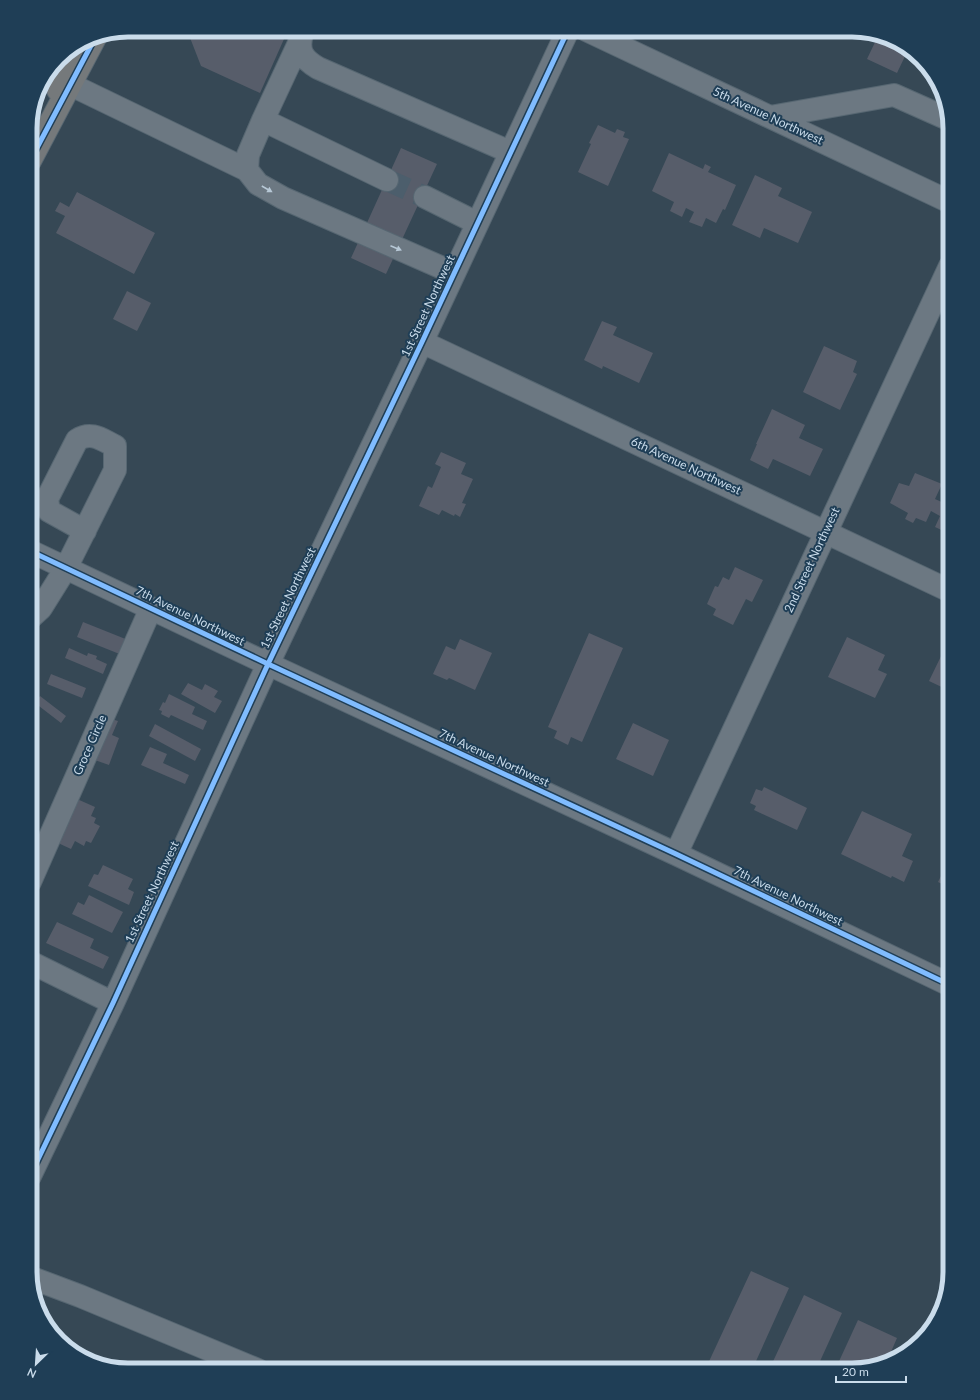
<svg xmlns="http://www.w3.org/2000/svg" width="980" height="1400" font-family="Lato,sans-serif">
	<rect width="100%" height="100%" fill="#364855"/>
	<path fill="#575d6a" d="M187,30H288L260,93L201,66Z
		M878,36L901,43L908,50L897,73L867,59Z
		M598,125L615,133L617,129L625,132L623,137L629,139L608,186L578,172L591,144L589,143Z
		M401,148L437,164L386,274L351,258Z
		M669,153L703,169L705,164L711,167L708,172L736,185L725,210L723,209L716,223L706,218L702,227L689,222L694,212L686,208L682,217L670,211L674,202L652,191Z
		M755,175L782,188L778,196L812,212L798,243L764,228L760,238L732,225Z
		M77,192L155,233L134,274L56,233L65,216L55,211L60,202L69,207Z
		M127,291L151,303L137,331L113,319Z
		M602,321L617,327L613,335L653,353L639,383L603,366L602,369L584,360Z
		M824,346L857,361L853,372L857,374L840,410L803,392Z
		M772,409L805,425L799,438L823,449L810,476L773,459L768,469L750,460L757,444H756Z
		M441,452L466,463L461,474L473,479L462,503L466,504L460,517L455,514L454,516L442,510L439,515L419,506L428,486L432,488L441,467L435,464Z
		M915,473L942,484L935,499L946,504L949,497L950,498V534L935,527L940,516L931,511L926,522L916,518L913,523L905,519L908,513L890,503L899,483L909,486Z
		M735,567L763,580L752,602L746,599L733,625L713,615L716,609L707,604L715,586L718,587L723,577L729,580Z
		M83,622L128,640L122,655L77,637Z
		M589,633L623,648L582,742L571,737L568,745L554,738L557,731L548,727Z
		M847,637L885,655L878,670L887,674L875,698L828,677Z
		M460,639L492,653L475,690L449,678L447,680L433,674L446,646L455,650Z
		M69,648L87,656L88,653L97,656L96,659L107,664L103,674L65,658Z
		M943,652L950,655V691L929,681Z
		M51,674L86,688L82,698L47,684Z
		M188,683L202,690L205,684L218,691L214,697L222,701L215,713L181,694Z
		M169,694L195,707L192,714L207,721L203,730L171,715L169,718L161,714L162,711L159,710L163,702L165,703Z
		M40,696L66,716L61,723L35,703Z
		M105,717L118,721L112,735L119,738L109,765L89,758Z
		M633,723L669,740L653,776L616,759Z
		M155,724L201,749L195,761L149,736Z
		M150,747L167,754L163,763L189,775L185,784L141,765Z
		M30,765L38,790L30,792Z
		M764,787L807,808L797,830L754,810L756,806L750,803L756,789L762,791Z
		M77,799L95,807L91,816L96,818L94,823L100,826L91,843L86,841L84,846L75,841L71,849L58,843Z
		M862,811L912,834L902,856L913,861L904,882L892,876L891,878L841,854Z
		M950,858V888L938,882Z
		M103,865L133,879L128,889L134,892L129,905L88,886L94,874L98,875Z
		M89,895L123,912L112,933L72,914L78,902L84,905Z
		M57,922L94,939L90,948L109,957L103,969L46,943Z
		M751,1271L789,1288L752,1370H705Z
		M804,1295L842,1313L816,1370H769Z
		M858,1320L897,1338L887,1361L853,1370H835Z"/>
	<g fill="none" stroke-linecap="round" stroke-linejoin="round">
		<path stroke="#4c5e6c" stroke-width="22" stroke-dasharray="22 11" stroke-linecap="butt" d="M387,180L425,197"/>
		<g stroke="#576772" stroke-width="24">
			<path id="minor" d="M586,30L950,202
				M302,34C297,51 303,59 318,68L510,152
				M299,43L263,120L248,155L247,170L258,184L283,198L454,273
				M61,80L247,170
				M770,117L894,95L948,119
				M263,120L387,180
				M425,197L477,223
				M422,342L950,591
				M30,551L268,664L676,854L950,985
				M30,618L41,608L66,568L115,470V446C101,439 91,431 77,440L47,499L49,511L85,531
				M676,854L950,266
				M30,882L151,608
				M30,962L113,1003
				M30,1176L113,1003L268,664L422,342L568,30
				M32,1278L80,1296L258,1370"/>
		</g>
		<g stroke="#576772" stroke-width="24">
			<path id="major" d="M58,90L68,52
				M30,161L96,36"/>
		</g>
		<use href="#minor" stroke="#6c7882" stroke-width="22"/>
		<use href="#major" stroke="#75797b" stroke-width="22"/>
		<g stroke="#1f3e56" stroke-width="8">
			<path id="cycleway" d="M30,161L96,36
				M30,551L268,664L676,854L950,985
				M30,1176L113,1003L268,664L422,342L568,30"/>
		</g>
		<use href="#cycleway" stroke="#80bcff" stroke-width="5"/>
	</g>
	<defs><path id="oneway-solid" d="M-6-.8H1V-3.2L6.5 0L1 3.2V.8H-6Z"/></defs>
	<g fill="#b7c8d6">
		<use href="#oneway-solid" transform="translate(267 189) rotate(30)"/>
		<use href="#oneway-solid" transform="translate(396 248) rotate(23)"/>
	</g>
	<g text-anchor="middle" stroke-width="4" stroke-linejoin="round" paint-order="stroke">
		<g font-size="12" fill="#cadceb" stroke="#1f3e56">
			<text transform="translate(768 116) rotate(25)" y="4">5th Avenue Northwest</text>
			<text transform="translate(428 306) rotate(-65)" y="4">1st Street Northwest</text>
			<text transform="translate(686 466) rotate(25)" y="4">6th Avenue Northwest</text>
			<text transform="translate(812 560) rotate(-65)" y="4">2nd Street Northwest</text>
			<text transform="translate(288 598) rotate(-64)" y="4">1st Street Northwest</text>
			<text transform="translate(190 616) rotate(26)" y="4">7th Avenue Northwest</text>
			<text transform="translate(90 745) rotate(-66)" y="4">Groce Circle</text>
			<text transform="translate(494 758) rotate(25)" y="4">7th Avenue Northwest</text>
			<text transform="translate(152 892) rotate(-65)" y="4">1st Street Northwest</text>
			<text transform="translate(788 896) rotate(26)" y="4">7th Avenue Northwest</text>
		</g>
	</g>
	<path d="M0 0H980V1400H0ZM128 37H852A91 91 0 0 1 943 128V1272A91 91 0 0 1 852 1363H128A91 91 0 0 1 37 1272V128A91 91 0 0 1 128 37Z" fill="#1f3e56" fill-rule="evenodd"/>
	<path fill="none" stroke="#cadceb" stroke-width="5" d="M128 37H852A91 91 0 0 1 943 128V1272A91 91 0 0 1 852 1363H128A91 91 0 0 1 37 1272V128A91 91 0 0 1 128 37Z"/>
	<g transform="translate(36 1364) rotate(205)" stroke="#1f3e56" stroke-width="3" paint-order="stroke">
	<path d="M0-3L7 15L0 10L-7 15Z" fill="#cadceb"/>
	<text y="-6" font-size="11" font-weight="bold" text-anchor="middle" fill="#cadceb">N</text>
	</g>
	<path d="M836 1376v6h70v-6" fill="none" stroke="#cadceb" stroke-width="2"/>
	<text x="842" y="1376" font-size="12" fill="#cadceb" stroke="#1f3e56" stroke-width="3" paint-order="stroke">20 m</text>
</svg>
